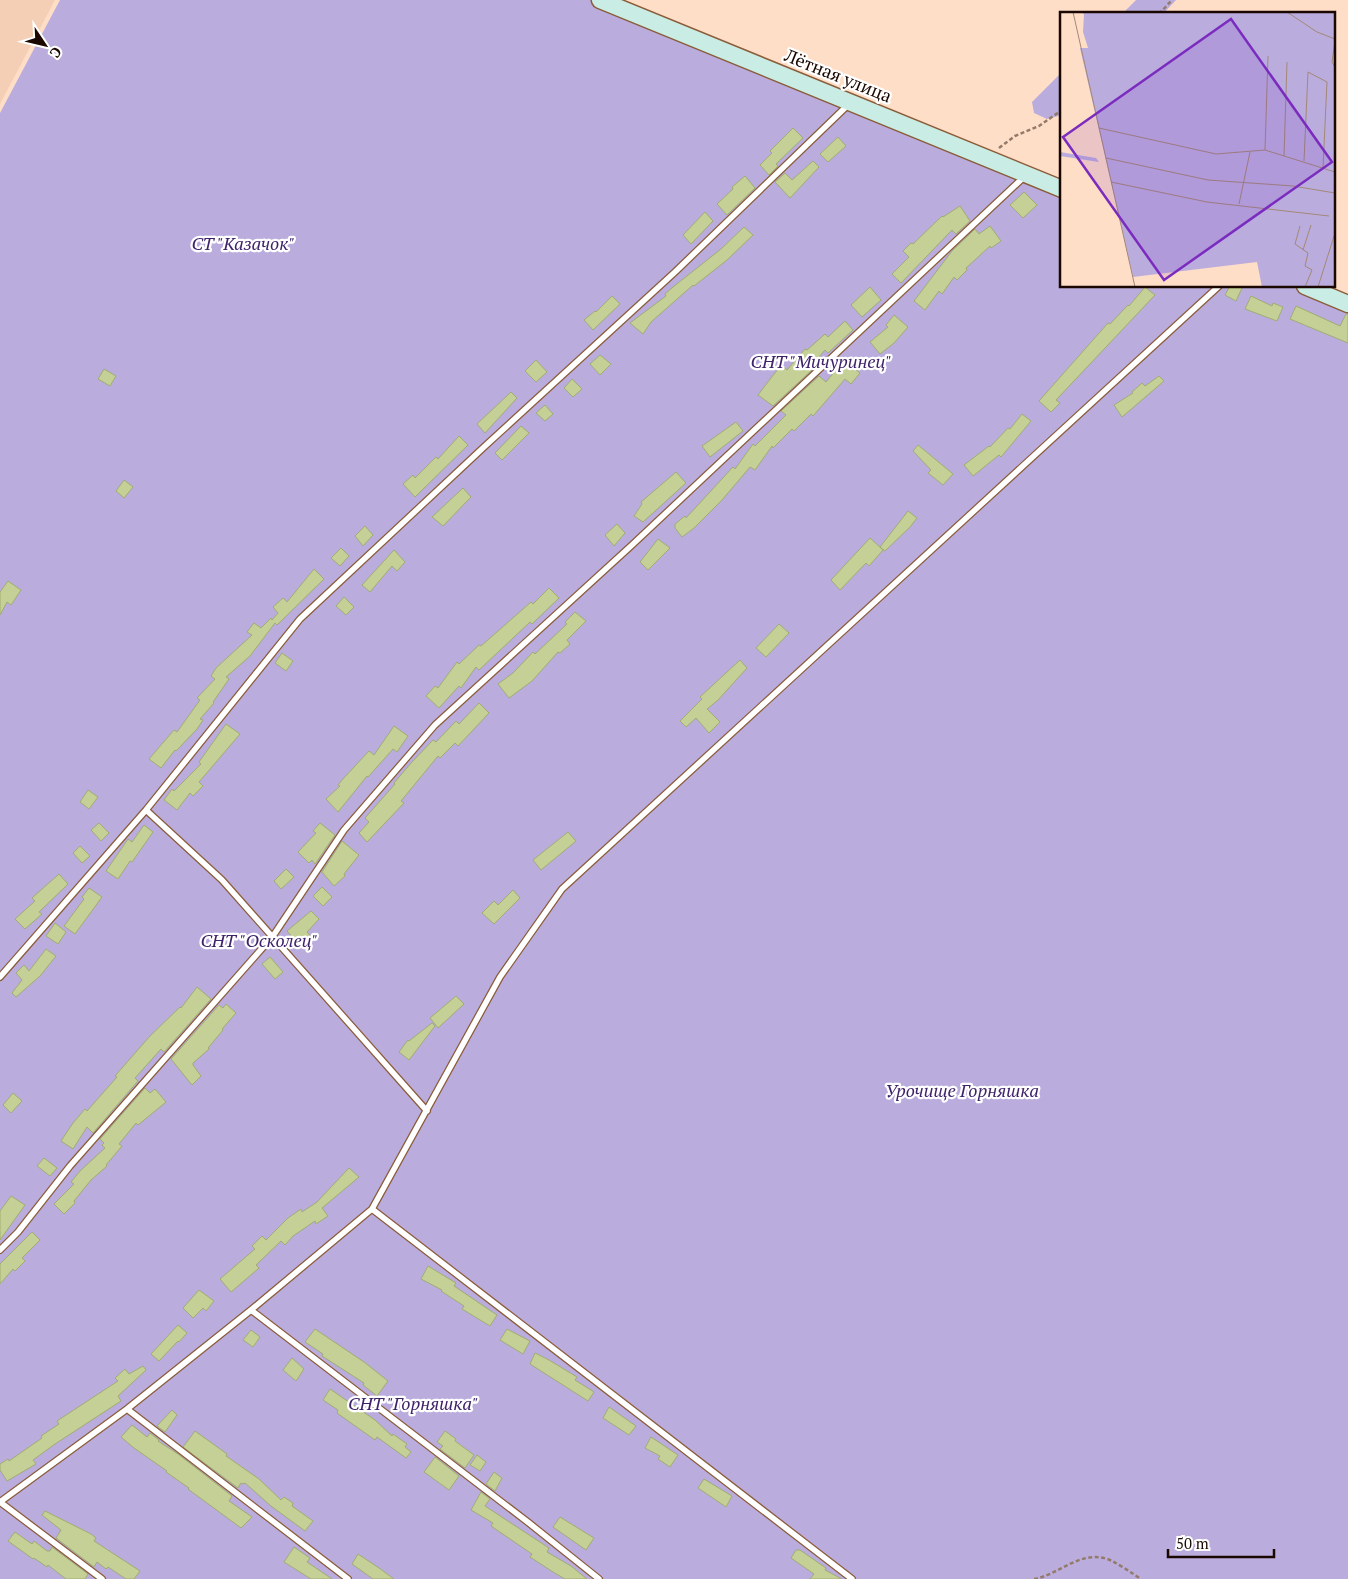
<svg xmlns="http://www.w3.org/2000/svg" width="1348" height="1579" font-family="'PT Serif',serif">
	<rect width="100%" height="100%" fill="#ffdec7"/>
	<path fill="#f4cfb5" d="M0,0H55L0,104Z"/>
	<path fill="#baadde" d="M60,0H600L1062,187V286H1309L1348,302V1579H0V113Z
		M1136,0H1176L1163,14H1122Z
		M1062,72V115L1047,119L1034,113L1032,102Z"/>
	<path fill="#c4d095" stroke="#a1ac73" d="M793,128L803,138L776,164L778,166L769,175L760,165L772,153L770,151Z
		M838,137L846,146L828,162L820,154Z
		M813,161L819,167L790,198L775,182L785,173L792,180Z
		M745,176L755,188L727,215L717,204L733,189L732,187Z
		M1024,192L1037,205L1023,218L1010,205Z
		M960,206L970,221L956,234L952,230L901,283L892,274L909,257L903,251L911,243L913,244L942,216L943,217Z
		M705,212L713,221L691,244L683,235Z
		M990,226L1001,241L991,248L990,246L966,268L967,270L957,280L954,277L942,294L939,291L925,310L914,301L952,251L975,229L979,234Z
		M744,227L753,235L727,260L694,286L693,285L651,322L643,334L630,323L666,296L665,294L673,287L721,249Z
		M1230,286H1243L1236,301L1225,295Z
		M870,287L881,300L862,317L851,305Z
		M1145,287L1155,295L1056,400L1060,403L1051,412L1039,401L1108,323L1110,324L1128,305L1129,306Z
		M612,296L620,304L593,330L584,320L595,311L596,312Z
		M1251,296L1272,306L1273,303L1283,307L1277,321L1245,309Z
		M1296,306L1340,326L1346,314H1348V343L1290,319Z
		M894,315L908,327L894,343L880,354L870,342L888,327L886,325Z
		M845,321L853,330L828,353L825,350L809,368L812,370L773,406L758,395L774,374L782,365L787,370L805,349L807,350L825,334L828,337Z
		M600,355L611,364L600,375L590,364Z
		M536,360L547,372L536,382L525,371Z
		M844,360L860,373L851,384L845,379L813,416L811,414L794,431L792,429L773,448L772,446L755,470L750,467L722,500L694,528L682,537L675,528V524L685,516L686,518L733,467L735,469L753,444L755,446L786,415L781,411L819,376L826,382Z
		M104,369L116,376L110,386L98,379Z
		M1159,376L1164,381L1122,417L1114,405L1133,393L1132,392L1142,383L1145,386Z
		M572,379L582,389L573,397L564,388Z
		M511,392L517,398L485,433L477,424Z
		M545,405L553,414L545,421L536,413Z
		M1022,414L1031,421L1001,457L999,455L973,476L964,465L989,446L990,447L1008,428L1010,429Z
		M736,422L743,431L710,457L702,446Z
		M521,426L529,433L502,460L495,453Z
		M459,436L468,445L415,497L403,484L413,475L415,478L436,457L438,459Z
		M918,445L953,474L943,485L928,473L931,470L913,451Z
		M676,472L686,483L643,522L634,516L642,504L641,502Z
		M124,480L133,487L124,498L116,491Z
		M463,488L471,497L443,526L432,517Z
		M908,511L917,518L910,527L885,551L880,547Z
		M617,524L625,533L614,546L605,535Z
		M365,526L373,535L363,546L355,536Z
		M870,538L883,550L869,566L866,563L840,590L831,580Z
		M658,539L670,548L648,570L640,562Z
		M341,548L349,556L340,566L331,558Z
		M394,550L405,562L397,571L392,566L370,592L362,585Z
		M314,569L324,579L277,625L275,623L250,656L226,677L229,679L213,702L214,703L200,719L203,720L197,729L176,751L175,750L161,768L149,759L174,730L177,732L200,700L197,698L215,679L211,676L216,668L252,635L247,632L254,623L261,628L271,618L272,620L278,613L273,607L283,598L287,602Z
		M8,581L21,590L11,605L7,602L0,615V592Z
		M549,588L559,598L532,624L530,622L479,670L476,667L461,688L459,686L439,708L426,696L435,686L438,688L457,662L459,664L479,645L481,646L531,602L533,604Z
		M344,597L354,607L346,615L336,606Z
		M575,612L586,621L567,640L570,644L560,653L558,652L532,681L509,698L498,684L513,673L533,652L535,654L567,624L565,622Z
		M779,624L789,633L766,657L756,648Z
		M282,653L293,661L286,671L275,663Z
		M740,660L747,668L718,700L707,709L720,722L709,733L696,718L686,727L680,721L702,699L700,697Z
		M479,703L489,713L458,746L455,743L440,758L438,756L401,801L404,803L367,842L359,833L369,822L365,818L395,784L394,783L412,762L433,740L436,742L456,721L459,724Z
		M226,724L240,734L199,782L203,786L193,796L190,793L177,810L164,800L172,789L174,791L201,764L199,762Z
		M394,726L408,736L397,752L393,749L368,777L367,776L338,812L326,799L340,786L338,785L342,780L369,751L374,755Z
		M88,790L98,797L89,809L80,802Z
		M99,823L109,833L101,841L91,830Z
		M320,823L335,835L315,864L312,860L309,863L298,852L316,833L313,831Z
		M144,825L153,832L132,862L130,861L118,879L106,871L128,839L132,842Z
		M568,832L576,841L541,870L533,860Z
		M342,841L359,855L344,874L345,876L334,886L322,872Z
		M80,846L90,856L82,863L73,853Z
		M286,869L294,877L281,889L274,881Z
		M59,874L68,884L39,912L42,914L25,929L15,919L35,901L32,898Z
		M322,887L332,897L323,906L313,896Z
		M89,888L102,897L75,934L64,926L84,899L82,897Z
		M513,890L520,898L494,924L482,913L494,901L498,905Z
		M311,911L319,919L307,932L312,938L301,947L287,931Z
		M55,923L66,932L58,944L46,936Z
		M46,949L56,956L40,976L16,997L12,993L22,980L16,973L24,965L29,971Z
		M270,957L283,972L275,979L262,964Z
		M197,987L211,999L164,1052L161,1049L135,1078L138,1081L93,1133L87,1127L73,1149L61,1141L73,1123L85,1109L87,1111L117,1077L115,1076L150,1036L180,1007L181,1008Z
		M456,996L464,1004L438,1028L430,1018Z
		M226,1004L236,1013L222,1029L223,1030L208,1048L209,1049L193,1063V1065L201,1076L192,1085L171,1059L219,1005L223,1008Z
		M432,1023L435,1026L409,1060L399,1052L408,1040L409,1041Z
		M145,1088L150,1093L155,1089L166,1102L138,1125L136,1123L119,1144L122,1146L106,1165L107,1166L91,1180L74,1201L75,1203L64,1214L54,1204L74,1184L71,1182L80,1171L105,1148L102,1145L104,1143L100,1139Z
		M13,1093L22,1101L11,1113L3,1105Z
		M44,1158L57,1168L50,1176L37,1166Z
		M349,1168L359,1177L322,1208L328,1216L316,1224L315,1221L293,1236L285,1245L281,1241L256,1265L259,1268L231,1292L220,1279L255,1249L252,1246L262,1236L266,1240L288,1218L301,1209L302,1212L317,1202Z
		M11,1196L25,1205L0,1240V1211Z
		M32,1232L40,1240L22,1258L25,1261L15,1271L13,1269L0,1284V1264Z
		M428,1266L456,1283L454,1286L497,1315L490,1326L462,1309L464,1306L441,1291L442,1290L421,1279Z
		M199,1290L214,1301L206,1311L203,1308L193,1318L183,1308Z
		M178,1325L187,1333L179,1342L178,1341L159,1361L151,1354Z
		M315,1329L364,1362L388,1381L377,1396L363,1385L364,1383L322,1356L323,1354L305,1342Z
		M507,1329L530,1341L523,1354L500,1340Z
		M251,1330L260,1337L253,1347L243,1340Z
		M535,1353L549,1360L577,1377L575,1380L594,1392L588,1401L530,1364Z
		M292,1358L304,1369L296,1381L283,1370Z
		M143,1366L146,1370L118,1396L121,1401L55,1444L33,1460L36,1464L7,1481L0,1470V1464L8,1459L9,1461L42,1438L41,1436L59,1424L57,1421L118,1381L115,1378L125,1369L129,1374Z
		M330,1389L375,1420L392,1436L393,1434L407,1444L405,1447L411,1452L406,1458L377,1437L375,1440L337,1413L338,1410L323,1400Z
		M609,1407L636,1426L629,1435L603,1418Z
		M172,1410L177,1415L165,1432L157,1426Z
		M132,1425L147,1437L150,1433L159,1440L158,1441L178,1454L232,1496L229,1501L252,1517L241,1528L188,1489L189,1488L166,1472L167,1471L134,1448L121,1437Z
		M195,1431L227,1454L226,1456L259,1479L281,1500L284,1497L293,1503L292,1506L313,1521L305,1531L271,1506L245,1483L243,1484L241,1483L238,1488L183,1447Z
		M445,1431L456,1439L455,1441L474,1455L465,1468L440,1449L443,1446L437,1442Z
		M651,1437L678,1455L670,1467L658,1459L660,1456L645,1448Z
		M477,1455L486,1462L480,1471L470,1465Z
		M435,1457L459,1476L449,1490L424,1472Z
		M494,1472L502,1478L495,1491L486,1484Z
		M704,1479L732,1496L726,1507L698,1488Z
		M481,1492L490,1499L485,1506L549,1548L547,1552L571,1566L587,1579H565L553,1572L530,1557L532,1554L491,1526L493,1523L471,1510Z
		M45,1511L91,1534L96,1538L94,1541L140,1571L134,1579H126L108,1567L106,1569L97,1562L94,1567L56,1538L61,1530L42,1515Z
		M560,1517L594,1538L586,1550L553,1527Z
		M15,1532L32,1544L34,1541L47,1551H50L52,1547L88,1574L85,1579H66L48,1565L47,1567L34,1558L33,1559L8,1541Z
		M294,1547L310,1558L307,1562L332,1579H311L284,1562Z
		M796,1550H800L826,1568L825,1570L842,1579H810L814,1574L791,1558Z
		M358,1554L379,1568L394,1579H373L352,1564Z"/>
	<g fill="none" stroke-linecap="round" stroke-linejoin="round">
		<g stroke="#8b5c39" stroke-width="8">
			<path id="lane" d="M146,810L222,880L427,1111
				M0,977L146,810L300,619L484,447L675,272L849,104
				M372,1209L852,1579
				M0,1250L18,1232L70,1166L273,936L344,830L435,725L632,545L1025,176
				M251,1310L529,1523L599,1579
				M127,1409L348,1579
				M0,1502L127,1409L251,1310L372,1209L500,977L562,889L1219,286
				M0,1502L102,1579"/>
		</g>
		<g stroke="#8b5c39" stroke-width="19">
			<path id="secondary" d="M600,0L1062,189
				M1305,286L1348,304"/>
		</g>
		<path stroke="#947a6a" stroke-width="2.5" stroke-dasharray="4 2.5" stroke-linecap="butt" d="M1159,14L1172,0
			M999,148L1015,136L1039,126L1062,110
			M1034,1579C1058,1575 1078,1552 1104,1558C1112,1559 1133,1574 1141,1579"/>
		<use href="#lane" stroke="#fff" stroke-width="5.5"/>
		<use href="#secondary" stroke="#c9ece5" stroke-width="16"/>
	</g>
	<g text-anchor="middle" stroke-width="4.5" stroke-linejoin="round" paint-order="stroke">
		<g font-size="18" fill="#1a0800" stroke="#fff">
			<text transform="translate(838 76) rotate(22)" y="6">Лётная улица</text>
		</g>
		<g font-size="18" font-style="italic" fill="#3e226a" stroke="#fff">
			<text x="243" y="250">СТ "Казачок"</text>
			<text x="821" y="368">СНТ "Мичуринец"</text>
			<text x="259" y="947">СНТ "Осколец"</text>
			<text x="962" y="1097">Урочище Горняшка</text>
			<text x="413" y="1410">СНТ "Горняшка"</text>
		</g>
	</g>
	<g transform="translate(1060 12)">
		<rect width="275" height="275" fill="#ffdec7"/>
		<path d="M21,0H275V275H202L197,250L73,265L20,36H28L23,20L24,2ZM0,140L36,146L39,150L0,144Z" fill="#baadde"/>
		<path fill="none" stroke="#a38877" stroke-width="1" d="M13,0L75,275M227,0L257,20L275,27M275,29L272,50L275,55M39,116L156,142L205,138L275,160M205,138L208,44M224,144L227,50M46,146L148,168L233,174L275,181M244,149L248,60L267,70L263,156M51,170L147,190L269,204M179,192L190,140M240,214L235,232L248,241L245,254L252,258L245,275M243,238L251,213M258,275L275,221"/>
		<path fill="#7b2cbf" fill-opacity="0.15" stroke="#7b2cbf" stroke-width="2.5" d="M171,7L272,150L104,268L3,125Z"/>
		<rect width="275" height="275" fill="none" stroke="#1a0800" stroke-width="2.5"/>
	</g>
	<g transform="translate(45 45) rotate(125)" stroke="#ffffff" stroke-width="4" paint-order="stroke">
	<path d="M0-4L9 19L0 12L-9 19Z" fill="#1a0800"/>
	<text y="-8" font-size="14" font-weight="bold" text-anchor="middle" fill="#1a0800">С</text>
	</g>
	<path d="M1168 1549v8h106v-8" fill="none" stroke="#1a0800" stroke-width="2.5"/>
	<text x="1176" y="1549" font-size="15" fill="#1a0800" stroke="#ffffff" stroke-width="4" paint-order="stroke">50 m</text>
</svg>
